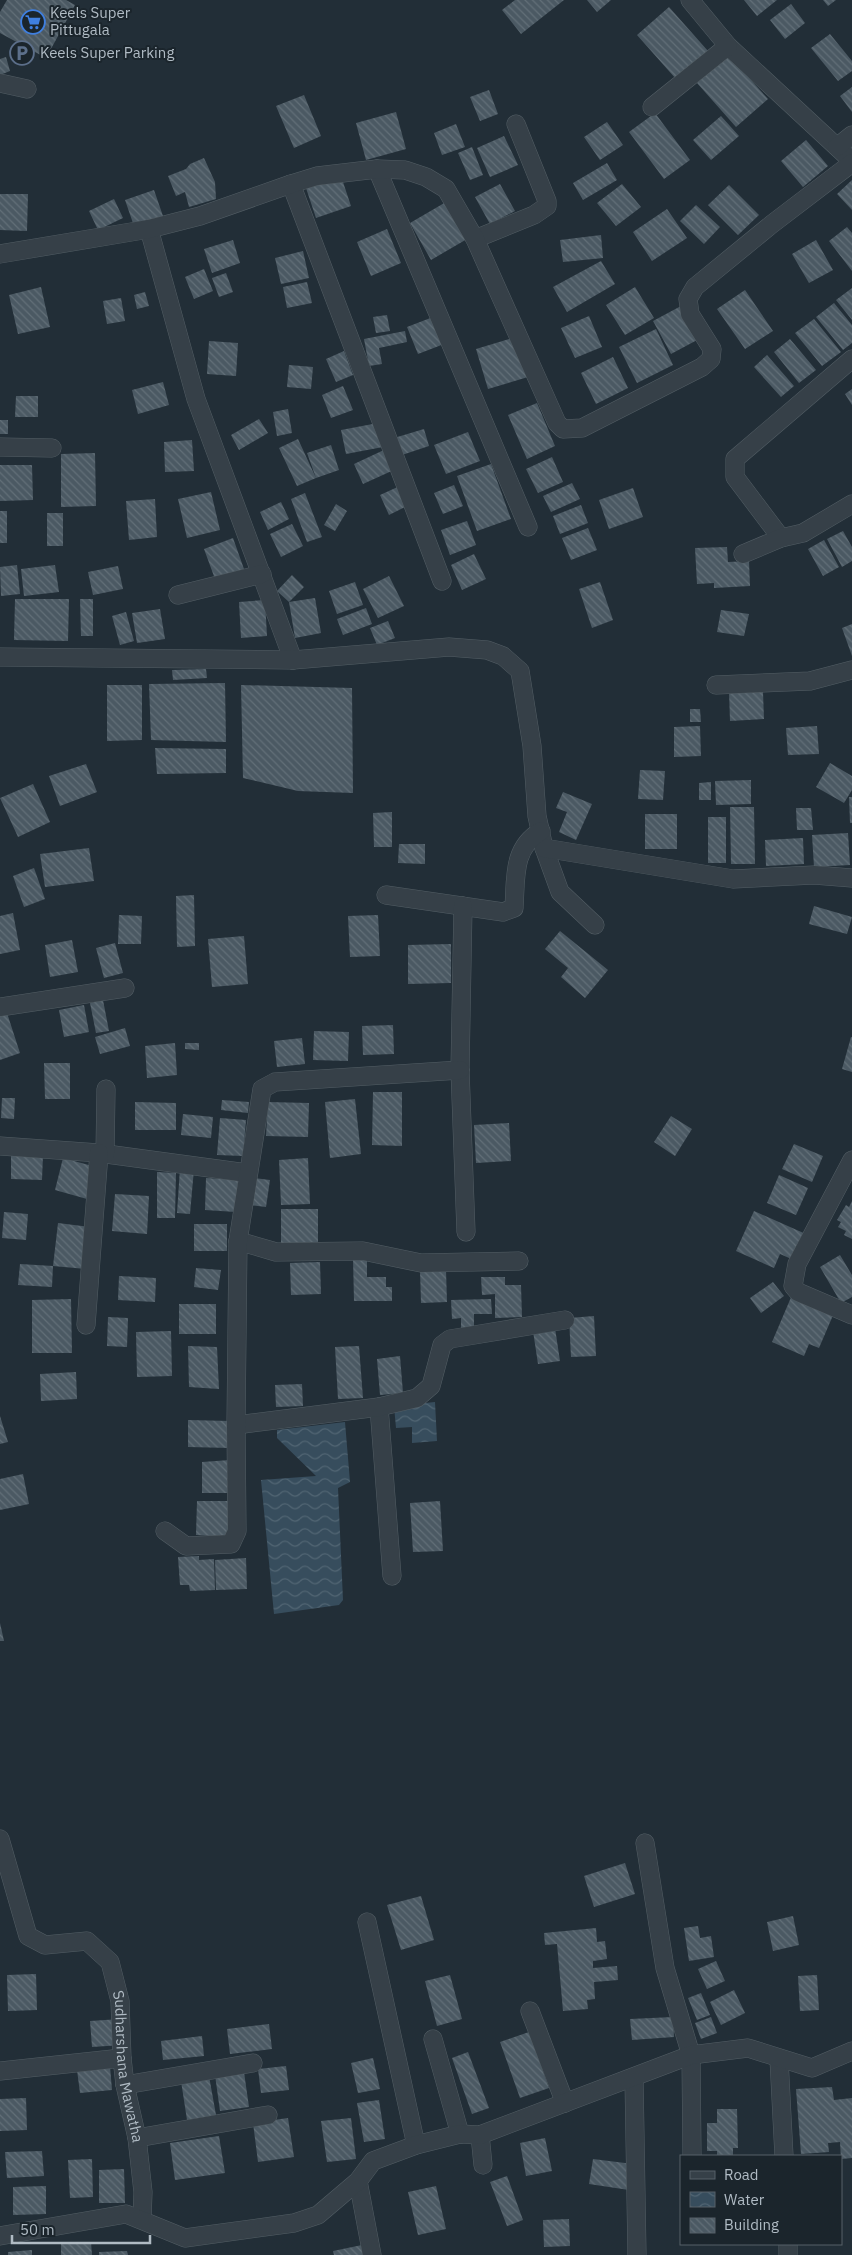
<svg xmlns="http://www.w3.org/2000/svg" width="852" height="2255" font-family="'IBM Plex Sans',sans-serif">
	<defs>
		<pattern id="water-waves" width="16" height="10" patternUnits="userSpaceOnUse" patternTransform="scale(1.25)"><rect width="16" height="10" fill="#374d5d"/><path d="M0 5q4-4 8 0t8 0" fill="none" stroke="#516573"/></pattern>
		<pattern id="building-back-hatch" width="6" height="6" patternUnits="userSpaceOnUse" patternTransform="scale(1.25)"><rect width="6" height="6" fill="#4b5963"/><path d="M-1 5l2 2M0 0l6 6M5-1l2 2" fill="none" stroke="#626f78"/></pattern>
	</defs>
	<rect width="100%" height="100%" fill="#222e37"/>
	<path fill="url(#water-waves)" d="M435,1402L437,1441L412,1443V1427L396,1428L394,1406Z
		M345,1422L350,1482L338,1488L343,1600L339,1605L274,1614L261,1480L316,1476L277,1438V1430Z"/>
	<path fill="url(#building-back-hatch)" d="M7,0H66L75,5L46,58L0,33V12Z
		M515,0H564L521,34L502,10Z
		M587,0H611L597,12Z
		M744,0H777L757,16Z
		M823,0H836L828,6Z
		M791,4L805,23L785,39L770,20Z
		M669,7L708,51L676,79L637,35Z
		M830,34L852,61V71L838,81L811,48Z
		M728,55L768,99L736,127L697,83Z
		M6,57L10,71L0,75V59Z
		M852,87V112L840,96Z
		M489,90L498,114L480,121L470,97Z
		M304,95L321,136L294,148L276,106Z
		M396,112L406,149L366,160L356,123Z
		M655,113L690,160L664,179L629,132Z
		M721,116L739,136L711,160L693,140Z
		M607,122L623,145L600,160L584,137Z
		M456,124L465,147L442,155L434,133Z
		M504,136L518,165L490,177L477,148Z
		M806,140L828,166L803,187L781,161Z
		M472,147L483,175L470,180L458,153Z
		M204,158L215,182L216,199L189,207L185,192L176,196L168,176L186,169L190,164Z
		M607,163L617,180L583,200L573,183Z
		M341,176L351,206L316,218L306,188Z
		M852,180V210L837,194Z
		M500,184L515,211L490,224L475,197Z
		M622,184L641,207L616,226L597,203Z
		M729,185L759,215L738,235L708,205Z
		M154,190L163,216L134,226L125,200Z
		M0,194H28L27,231L0,230Z
		M114,199L123,218L98,230L89,211Z
		M446,202L467,239L431,260L410,223Z
		M696,205L720,227L704,244L680,221Z
		M667,209L687,238L652,261L633,232Z
		M847,227L852,233V271L829,241Z
		M387,229L401,263L371,276L357,242Z
		M601,235L603,258L563,262L560,240Z
		M233,240L240,263L212,273L204,249Z
		M816,240L833,270L809,283L792,254Z
		M303,251L309,278L281,284L275,258Z
		M601,261L615,284L567,312L553,287Z
		M204,269L213,291L194,299L185,277Z
		M226,273L233,292L219,297L212,278Z
		M307,282L312,303L287,308L283,287Z
		M41,287L50,327L18,334L9,295Z
		M635,287L654,318L625,335L606,305Z
		M852,288V320L836,300Z
		M745,290L773,331L745,349L717,309Z
		M145,292L149,306L137,309L134,295Z
		M121,298L125,321L107,324L103,301Z
		M834,303L852,325V343L843,350L816,317Z
		M681,306L699,339L671,354L653,321Z
		M387,315L390,331L376,333L373,317Z
		M589,316L602,347L575,358L561,328Z
		M433,317L444,344L418,354L407,327Z
		M814,319L841,352L822,366L795,333Z
		M656,329L673,365L637,383L619,347Z
		M405,331L407,342L379,348L382,364L369,366L364,339Z
		M516,337L528,377L488,389L476,349Z
		M790,339L816,370L799,383L774,352Z
		M209,341L238,343L236,376L207,374Z
		M344,351L353,375L336,382L326,359Z
		M767,355L794,386L781,397L754,367Z
		M613,357L628,388L596,404L581,373Z
		M289,365L313,367L311,389L287,387Z
		M163,382L169,405L138,414L132,390Z
		M343,386L353,410L331,418L322,395Z
		M852,389V405L845,394Z
		M16,396H38V417H15Z
		M537,403L555,446L527,459L508,415Z
		M288,409L292,433L277,436L273,412Z
		M259,419L268,433L239,450L231,435Z
		M0,420H8V434H0Z
		M378,423L383,447L346,454L341,430Z
		M424,429L429,446L399,456L394,438Z
		M468,432L480,461L446,474L434,445Z
		M298,439L316,478L297,486L279,448Z
		M192,440L194,471L165,472L164,442Z
		M331,445L339,470L316,478L307,453Z
		M386,449L396,469L363,484L354,464Z
		M95,453L96,506L61,507V454Z
		M552,457L563,482L538,493L526,469Z
		M491,464L511,519L477,531L457,476Z
		M0,465H32L33,500L0,501Z
		M572,483L580,499L551,512L543,496Z
		M402,485L411,504L389,515L380,495Z
		M454,485L463,506L443,514L434,493Z
		M633,488L643,517L609,529L599,500Z
		M211,492L220,530L187,538L178,499Z
		M305,493L322,537L307,542L291,499Z
		M155,499L157,537L129,540L126,501Z
		M281,502L289,519L268,530L260,512Z
		M336,504L347,511L335,531L324,525Z
		M581,505L588,523L560,534L553,516Z
		M0,511H7V543H0Z
		M47,513H63V546H47Z
		M467,521L476,545L450,555L441,530Z
		M292,524L303,546L281,557L270,534Z
		M588,528L597,550L571,560L562,538Z
		M843,531L852,547V561L842,567L827,539Z
		M233,538L244,569L215,579L204,549Z
		M824,540L839,567L823,576L808,549Z
		M727,547L728,562L749,561L750,586L714,588V583L697,584L695,548Z
		M474,554L486,579L462,590L451,565Z
		M17,565L20,594L1,596L0,567Z
		M55,565L59,592L24,596L21,569Z
		M118,566L123,589L93,595L88,572Z
		M292,575L304,587L289,602L315,598L321,633L295,638L289,602L277,591Z
		M389,576L404,606L378,618L363,589Z
		M355,582L363,605L337,614L329,591Z
		M600,582L613,620L592,628L579,589Z
		M15,599H69L68,641L14,640Z
		M80,599H93V636H81Z
		M265,600L267,636L241,638L239,602Z
		M366,608L372,624L343,635L337,619Z
		M160,609L165,639L137,643L132,613Z
		M721,610L749,614L744,636L717,632Z
		M126,612L134,641L120,645L112,616Z
		M388,621L395,638L377,645L370,628Z
		M852,624V656L842,628Z
		M206,669L207,678L173,680L172,670Z
		M225,683L226,742L151,740L149,684Z
		M107,685H142V740L107,741Z
		M241,685L352,688L353,793L298,791L243,778Z
		M729,692H763L764,719L730,721Z
		M690,709H700L701,722H690Z
		M700,726L701,756L674,757V727Z
		M817,726L819,754L788,755L786,728Z
		M155,748L226,749V773L157,774Z
		M830,763L852,776V790L844,803L816,787Z
		M86,764L97,792L60,806L49,776Z
		M640,770L665,771L663,800L638,799Z
		M751,780V804L716,805L715,781Z
		M711,782V800H699V783Z
		M33,784L50,822L18,837L0,798Z
		M563,792L592,804L576,840L559,832L567,812L556,808Z
		M849,797H852V823H850Z
		M730,807H754L755,864H731Z
		M796,808H811L813,830H797Z
		M392,812V847H374L373,813Z
		M645,814H677V849H645Z
		M708,817H726V863H708Z
		M848,833L850,865L814,867L812,835Z
		M803,838L804,864L766,866L765,840Z
		M399,844H425V864L398,863Z
		M89,848L94,881L45,887L40,854Z
		M34,868L45,899L24,907L13,876Z
		M194,895L195,946L177,947L176,896Z
		M814,906L852,917L847,934L809,924Z
		M13,913L20,950L0,954V916Z
		M119,915L142,916L141,944H118Z
		M378,915L380,956L350,957L348,916Z
		M560,931L608,970L585,998L561,977L568,968L545,949Z
		M244,936L248,984L212,987L208,939Z
		M72,940L78,972L50,977L45,945Z
		M115,943L123,973L104,978L96,948Z
		M451,944V983L408,984V945Z
		M103,1000L109,1031L96,1033L90,1003Z
		M84,1005L89,1032L64,1037L59,1010Z
		M7,1013L20,1053L0,1060V1015Z
		M393,1025L394,1054L363,1055L362,1026Z
		M125,1028L130,1046L100,1054L95,1037Z
		M314,1031L349,1032L348,1061L313,1060Z
		M851,1037H852V1072L842,1069Z
		M302,1038L305,1064L277,1067L274,1041Z
		M175,1043L177,1075L147,1078L145,1046Z
		M185,1043H199V1050L185,1049Z
		M44,1063H70V1099H45Z
		M373,1092H402V1146L372,1145Z
		M2,1098H15L14,1119L1,1118Z
		M355,1099L361,1154L330,1158L325,1102Z
		M222,1100L249,1102L248,1113L221,1110Z
		M135,1102L176,1103V1130H135Z
		M268,1102L309,1103L308,1137L266,1136Z
		M183,1114L213,1117L211,1138L181,1135Z
		M671,1116L692,1129L675,1156L654,1142Z
		M220,1118L246,1120L243,1156L217,1155Z
		M509,1123L511,1161L476,1163L474,1125Z
		M794,1144L823,1156L812,1182L782,1169Z
		M11,1154L43,1155L42,1180L11,1179Z
		M63,1158L96,1167L87,1199L55,1190Z
		M308,1158L310,1204L281,1205L279,1160Z
		M180,1168L194,1169L190,1214L177,1213Z
		M157,1172L176,1173L175,1218H157Z
		M779,1175L808,1188L796,1215L767,1203Z
		M206,1178L238,1180L236,1212L205,1210Z
		M253,1178L270,1180L266,1207L250,1205Z
		M115,1194L149,1196L147,1234L112,1231Z
		M852,1201V1239L844,1235L846,1231L838,1227L841,1222L837,1220L846,1205L849,1207Z
		M281,1209H318V1246H281Z
		M754,1211L808,1235L796,1261L780,1254L774,1268L736,1251Z
		M4,1212L28,1214L26,1240L2,1238Z
		M58,1223L90,1227L86,1269L53,1266L52,1287L18,1285L20,1264L53,1266Z
		M194,1224H227V1251H194Z
		M840,1255L852,1275V1297L841,1303L820,1267Z
		M353,1258H367V1277H386V1287H392V1301H354Z
		M320,1262L321,1294L291,1295L290,1263Z
		M196,1268L221,1270L218,1290L194,1287Z
		M420,1270H446L447,1302L421,1303Z
		M119,1276L156,1278L155,1302L118,1300Z
		M481,1277H505V1285H521L522,1317L495,1318V1294L482,1295Z
		M773,1282L784,1296L761,1313L750,1298Z
		M792,1295L834,1313L819,1348L809,1344L804,1356L772,1342Z
		M71,1299L72,1353H32V1300Z
		M491,1299L492,1314H474V1327L461,1328V1318L452,1319L451,1300Z
		M179,1304H216V1334H179Z
		M594,1316L596,1356L571,1357L569,1318Z
		M108,1317L128,1318L127,1347L107,1346Z
		M555,1328L560,1361L538,1364L533,1331Z
		M171,1331L172,1376L137,1377L136,1332Z
		M188,1346L217,1347L219,1389L189,1387Z
		M359,1346L363,1398L338,1399L335,1347Z
		M400,1356L403,1393L380,1395L377,1359Z
		M76,1372L77,1399L41,1401L40,1374Z
		M302,1384L303,1406L276,1407L275,1385Z
		M0,1416L8,1442L0,1444Z
		M188,1420L230,1421V1448L188,1447Z
		M230,1460V1493H202V1462Z
		M23,1474L29,1504L0,1510V1479Z
		M197,1501H234L231,1537L196,1535Z
		M440,1501L443,1551L413,1552L410,1503Z
		M199,1556V1560L214,1559L215,1590L190,1591L189,1585H180L178,1557Z
		M246,1558L247,1589L216,1590L215,1560Z
		M0,1623L4,1641H0Z
		M625,1863L635,1894L594,1907L584,1876Z
		M421,1896L434,1940L401,1950L387,1905Z
		M793,1916L799,1945L773,1951L767,1922Z
		M698,1926L700,1938L711,1936L714,1957L689,1961L684,1928Z
		M596,1928L597,1942L605,1941L607,1959L593,1961V1968L617,1966L618,1980L594,1982L595,1999L587,2000L588,2009L563,2011L557,1944L545,1945L544,1933Z
		M716,1961L725,1981L707,1989L698,1969Z
		M36,1974L37,2010L8,2011L7,1975Z
		M450,1975L462,2019L437,2026L425,1981Z
		M817,1975L819,2010L800,2011L798,1976Z
		M734,1990L745,2013L721,2025L710,2002Z
		M701,1993L710,2015L697,2020L688,1998Z
		M673,2017L674,2037L632,2040L630,2019Z
		M711,2017L717,2033L701,2039L695,2023Z
		M120,2019L122,2045L92,2047L90,2021Z
		M269,2024L272,2049L230,2054L227,2029Z
		M529,2032L549,2088L520,2098L500,2042Z
		M202,2036L204,2056L163,2060L161,2041Z
		M468,2052L489,2108L472,2114L452,2058Z
		M373,2058L380,2089L358,2093L351,2063Z
		M110,2066L112,2090L80,2093L77,2070Z
		M286,2066L289,2090L261,2093L258,2069Z
		M244,2072L249,2107L220,2111L215,2075Z
		M209,2076L216,2115L187,2120L181,2081Z
		M832,2087L834,2100L852,2098V2158L841,2159L840,2142L828,2143L829,2152L801,2154L796,2089Z
		M26,2098L27,2130L0,2131V2099Z
		M379,2100L385,2139L364,2142L357,2103Z
		M717,2109H737L738,2148H733V2156H717V2151H707V2123H717Z
		M288,2118L294,2157L258,2162L253,2123Z
		M351,2118L356,2159L327,2162L321,2121Z
		M219,2136L225,2173L175,2180L170,2143Z
		M545,2138L552,2171L526,2176L520,2143Z
		M42,2151L44,2176L7,2178L5,2152Z
		M92,2159L93,2197L70,2198L68,2160Z
		M593,2159L633,2164L629,2190L589,2184Z
		M124,2169L125,2203H99V2170Z
		M507,2176L523,2220L507,2226L490,2182Z
		M46,2186V2214L13,2215V2187Z
		M436,2186L446,2229L418,2235L408,2192Z
		M569,2219L570,2246L544,2247L543,2220Z
		M91,2242L92,2255H61V2244Z
		M362,2245L364,2255H334L333,2251Z
		M32,2250V2255H8V2252Z
		M127,2251L128,2255H99V2252Z"/>
	<g fill="none" stroke-linecap="round" stroke-linejoin="round">
		<g stroke="#535e65" stroke-width="19">
			<g id="street">
				<path d="M690,0L728,46L852,161"/>
				<path d="M0,83L27,89"/>
				<path d="M652,107L728,46"/>
				<path d="M837,147L852,135"/>
				<path d="M377,169L528,527"/>
				<path d="M291,184L442,581"/>
				<path d="M149,229L196,399L293,660"/>
				<path d="M475,239L534,215L547,206V201L516,124"/>
				<path d="M0,254L149,229L200,216L291,184L317,176L377,169L405,170L426,177L446,189L475,239L557,423L563,429L582,428L702,367L711,359L712,349L690,314L688,299L695,287L772,224L852,163"/>
				<path d="M0,447L52,448"/>
				<path d="M781,538L735,477V459L852,359"/>
				<path d="M743,554L781,538L803,533L852,504"/>
				<path d="M178,595L262,574"/>
				<path d="M0,657L293,660L449,647L487,650L503,656L520,671L532,746L537,816L544,848L560,892L595,925"/>
				<path d="M716,685L810,681L852,670"/>
				<path d="M544,848L733,879L814,875L852,878"/>
				<path d="M386,895L503,912L514,908C516,878 512,848 541,831"/>
				<path d="M463,906L460,1070L466,1232"/>
				<path d="M0,1007L125,988"/>
				<path d="M0,1146L99,1153L247,1173"/>
				<path d="M105,1154L106,1089"/>
				<path d="M852,1160L797,1264L793,1286L798,1292L852,1315"/>
				<path d="M238,1241L276,1252L363,1251L421,1263L519,1261"/>
				<path d="M86,1325L99,1153"/>
				<path d="M379,1407L392,1576"/>
				<path d="M236,1425L379,1407L417,1398L431,1386L442,1345L450,1339L565,1320"/>
				<path d="M165,1531L186,1546L231,1544L237,1531L236,1425L238,1241L262,1089L275,1082L460,1070"/>
				<path id="s1" d="M0,1839L28,1936L45,1945L87,1941L110,1962L120,2001L122,2058L125,2085L137,2138L143,2192L142,2219"/>
				<path d="M645,1843L665,1968L691,2055L692,2156"/>
				<path d="M367,1922L416,2145"/>
				<path d="M530,2011L565,2103"/>
				<path d="M433,2039L460,2134"/>
				<path d="M779,2059L784,2156"/>
				<path d="M0,2071L122,2058"/>
				<path d="M634,2078L637,2255"/>
				<path d="M125,2085L253,2063"/>
				<path d="M480,2135L483,2165"/>
				<path d="M137,2138L268,2115"/>
				<path d="M358,2181L372,2255"/>
				<path d="M0,2236L126,2214L185,2238L294,2223L318,2215L358,2181L373,2161L416,2145L460,2134L480,2135L691,2055L748,2048L812,2068L852,2051"/>
				<path d="M788,2244V2255"/>
			</g>
		</g>
		<use href="#street" stroke="#364048" stroke-width="18"/>
	</g>
	<defs>
		<g id="supermarket-ring" transform="scale(1.25)"><circle r="9.5" fill="#1b252c" stroke="#3f7fe0" stroke-width="1.5"/><path d="M-6-5.5h2.5l.6 2H6L4.5 2H-2.5L-4.4-4H-6ZM-1.5 3.2a1.3 1.3 0 1 0 .1 0ZM3 3.2a1.3 1.3 0 1 0 .1 0Z" fill="#3f7fe0"/></g>
		<g id="parking-ring" transform="scale(1.25)"><circle r="9.5" fill="#1b252c" stroke="#5c6f8a" stroke-width="1.5"/><path d="M-3.5-5.5H1a3.5 3.5 0 0 1 0 7H-1V5.5H-3.5ZM-1-3.4V-.6H.8a1.4 1.4 0 0 0 0-2.8Z" fill="#5c6f8a"/></g>
	</defs>
	<g fill-rule="evenodd">
		<use href="#supermarket-ring" x="33" y="22"/>
		<use href="#parking-ring" x="22" y="53"/>
	</g>
	<g text-anchor="middle" stroke-width="4" stroke-linejoin="round" paint-order="stroke">
		<g font-size="15" fill="#b0bbc4" stroke="#1b252c" text-anchor="start">
			<text x="50" y="18">Keels Super<tspan x="50" dy="17">Pittugala</tspan></text>
			<text x="40" y="58">Keels Super Parking</text>
		</g>
		<g font-size="15" fill="#b0bbc4" stroke="#1b252c">
			<text dy="5" stroke="none"><textPath href="#s1" startOffset="300">Sudharshana Mawatha</textPath></text>
		</g>
	</g>
	<rect x="680" y="2155" width="162" height="90" fill="#1b252c" stroke="#576169"/>
	<rect x="690" y="2171" width="25" height="8" fill="#364048" stroke="#576169"/>
	<text x="724" y="2180" font-size="15" fill="#b0bbc4">Road</text>
	<rect x="690" y="2192" width="25" height="15" fill="url(#water-waves)" stroke="#576169"/>
	<text x="724" y="2205" font-size="15" fill="#b0bbc4">Water</text>
	<rect x="690" y="2218" width="25" height="15" fill="url(#building-back-hatch)" stroke="#576169"/>
	<text x="724" y="2230" font-size="15" fill="#b0bbc4">Building</text>
	<path d="M12 2235v8h138v-8" fill="none" stroke="#b0bbc4" stroke-width="2.5"/>
	<text x="20" y="2235" font-size="15" fill="#b0bbc4" stroke="#1b252c" stroke-width="4" paint-order="stroke">50 m</text>
</svg>
